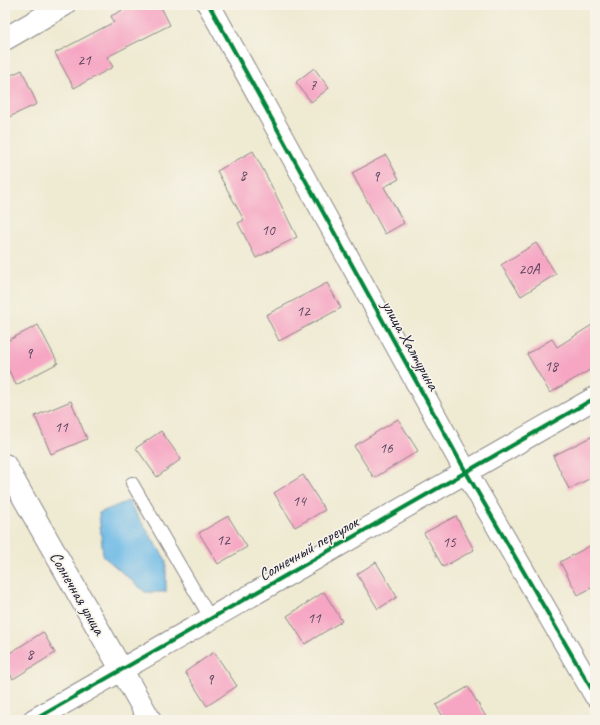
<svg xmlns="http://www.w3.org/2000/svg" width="600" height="725" font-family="Caveat,sans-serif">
	<rect width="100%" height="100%" fill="#f7f3e8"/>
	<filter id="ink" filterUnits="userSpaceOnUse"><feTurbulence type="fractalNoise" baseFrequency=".025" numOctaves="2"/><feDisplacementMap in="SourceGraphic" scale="8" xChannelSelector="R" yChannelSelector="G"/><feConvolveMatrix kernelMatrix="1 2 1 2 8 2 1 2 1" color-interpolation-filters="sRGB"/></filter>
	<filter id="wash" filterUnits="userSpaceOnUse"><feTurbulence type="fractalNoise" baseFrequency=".012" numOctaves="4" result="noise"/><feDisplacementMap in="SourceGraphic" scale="16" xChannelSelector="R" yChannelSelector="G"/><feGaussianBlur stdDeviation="0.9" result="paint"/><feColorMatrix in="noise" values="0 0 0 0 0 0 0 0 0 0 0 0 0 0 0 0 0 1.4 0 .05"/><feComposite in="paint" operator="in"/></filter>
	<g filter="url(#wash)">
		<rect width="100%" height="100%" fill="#efead2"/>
		<path fill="#6cb9e6" stroke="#476e90" d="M128,501L166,560V592H145L103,556L99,513Z"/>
		<g id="blocks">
			<path fill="#f6a6c3" d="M132,5H160L170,25L107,57L113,67L74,88L55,53L114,22L111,16Z
				M314,68L329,88L311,102L296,82Z
				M22,70L37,104L5,119V78Z
				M253,151L268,179L297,237L256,258L238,223L244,220L217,171Z
				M386,155L399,179L384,187L404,223L385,234L352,173Z
				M536,243L556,274L521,296L501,265Z
				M327,283L341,308L279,341L266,315Z
				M595,323V367L550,393L527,354L552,339L557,347Z
				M38,325L58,363L16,385L5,363V342Z
				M71,401L87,439L51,454L35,416Z
				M398,419L418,451L374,478L354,446Z
				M161,431L181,459L157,477L136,448Z
				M595,435V476L569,489L553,456Z
				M303,475L325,510L295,527L274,493Z
				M228,516L247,547L218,564L199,533Z
				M456,516L474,550L443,567L424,533Z
				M595,543V586L578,595L560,562Z
				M376,562L397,597L378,609L357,574Z
				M324,592L342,621L305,644L287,616Z
				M43,632L55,653L13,679L5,665V656Z
				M214,652L237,686L207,706L185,672Z
				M468,687L488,720H445L436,705Z"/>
		</g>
	</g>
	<g filter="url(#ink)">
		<use href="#blocks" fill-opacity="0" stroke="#888686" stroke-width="1"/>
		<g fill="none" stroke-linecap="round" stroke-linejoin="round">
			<g stroke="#888686" stroke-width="14">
				<path id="service" d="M132,483L211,619"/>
			</g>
			<g stroke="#888686" stroke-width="24">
				<path id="minor" d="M209,5L466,472L595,695
					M5,39L64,5
					M5,465L150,720
					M34,720L595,398"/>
			</g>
			<use href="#service" stroke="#fff" stroke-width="12"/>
			<use href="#minor" stroke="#fff" stroke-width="22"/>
			<g stroke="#f7f3e8" stroke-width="6">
				<path id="cycleway" d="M209,5L466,472L595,695
					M34,720L595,398"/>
			</g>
			<use href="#cycleway" stroke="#00873e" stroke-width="4"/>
		</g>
	</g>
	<g text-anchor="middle" stroke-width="3.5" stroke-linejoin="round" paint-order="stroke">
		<g font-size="15" fill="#57435d">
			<text x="84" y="65">21</text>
			<text x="313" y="90">7</text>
			<text x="243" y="180">8</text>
			<text x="376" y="181">9</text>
			<text x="268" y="235">10</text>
			<text x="529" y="274">20А</text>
			<text x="303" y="316">12</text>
			<text x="29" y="358">9</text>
			<text x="551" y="371">18</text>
			<text x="61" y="432">11</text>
			<text x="386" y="453">16</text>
			<text x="299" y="506">14</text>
			<text x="223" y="545">12</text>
			<text x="449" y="547">15</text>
			<text x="314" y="623">11</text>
			<text x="30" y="659">8</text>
			<text x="210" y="684">9</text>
		</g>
		<g font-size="17" fill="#22223b" stroke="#f7f3e8">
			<text transform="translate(411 345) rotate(61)" y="6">улица Халтурина</text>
			<text transform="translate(308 548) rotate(-30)" y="6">Солнечный переулок</text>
			<text transform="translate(78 593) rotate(60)" y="6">Солнечная улица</text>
		</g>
	</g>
	<rect width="600" height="725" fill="none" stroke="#f7f3e8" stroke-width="20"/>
</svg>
